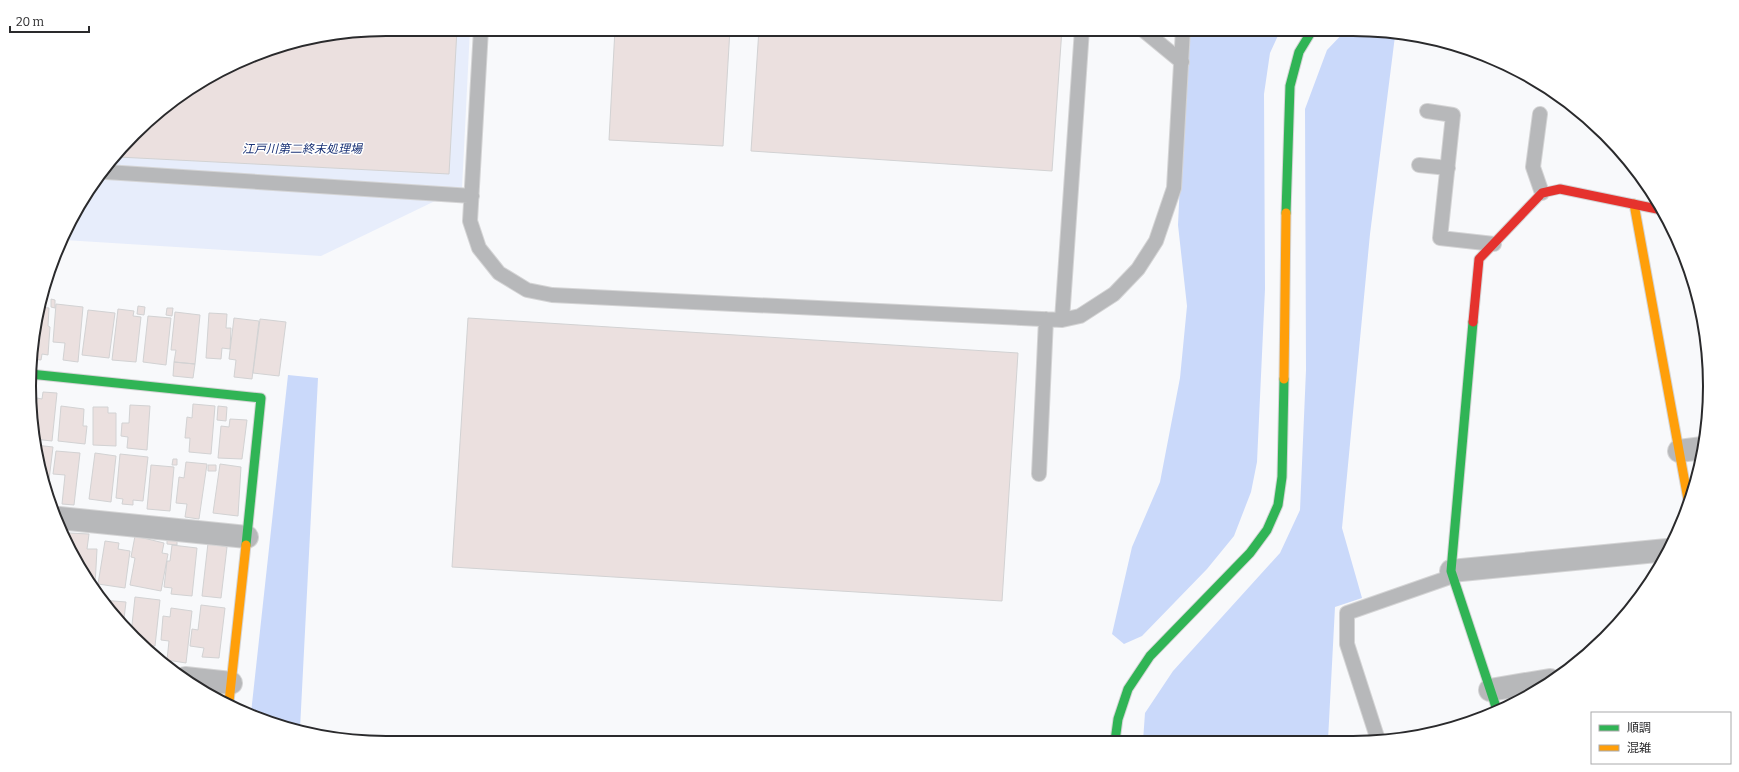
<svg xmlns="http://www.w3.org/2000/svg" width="1739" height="772" font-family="Bitter,'Noto Sans JP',serif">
	<rect width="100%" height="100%" fill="#f8f9fb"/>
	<path fill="#e7edfb" d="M386,29H470L462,188L321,256L64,240L77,208L151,117L208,77L271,48Z"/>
	<path fill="#cad9fa" d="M1187,29H1281L1270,53L1264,94L1265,289L1257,462L1251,492L1234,536L1207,569L1142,636L1124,644L1112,634L1132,547L1160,482L1180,378L1187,306L1178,225Z
		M1347,29L1395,36L1370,234L1342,528L1362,598L1335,607L1328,740L1143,741L1145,713L1173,671L1280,553L1300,510L1306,370L1305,109L1327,50Z
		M288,375L318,378L300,729L271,724L251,713Z"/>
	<path fill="#ebe0df" stroke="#d2d2d3" d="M386,29H457L449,174L118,157L151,117L208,77L271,48Z
		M615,29H730L723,146L609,140Z
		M759,29H1062L1052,171L751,151Z
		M51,299L55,300V308L51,307Z
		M56,304L83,307L78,362L63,360L65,343L53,342Z
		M138,306L145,307L144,315L137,314Z
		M39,307L49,308L48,326L50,327L48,355L42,354L41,360L32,359L36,317Z
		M167,308H173L172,316L166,315Z
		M118,309L134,311L133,316L141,317L136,362L112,360Z
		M88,310L115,313L109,358L82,355Z
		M175,312L200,315L195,364L174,362L176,350H171Z
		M209,313L227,314L226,328H231L230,349L222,348L221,359L206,358Z
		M148,316L171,318L166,365L143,362Z
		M234,318L259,321L252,379L234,377L236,360L229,359Z
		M468,318L1018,353L1002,601L452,567Z
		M260,319L286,322L279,376L253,373Z
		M174,362L195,364L193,378L173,376Z
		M43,392L57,393L52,441L34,439L37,398L42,399Z
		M193,404L215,406L211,454L189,452L190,438H185L187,417L192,418Z
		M130,405L150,406L147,450L127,448L128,437L121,436L122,423H129Z
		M61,406L84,409L83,426H87L85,444L58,441Z
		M218,406L227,407L226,421L217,420Z
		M93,407H108V413H116V446L93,445Z
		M230,419L247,420L242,459L218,458L221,426L229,427Z
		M35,445L53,447L48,488L36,455Z
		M56,451L80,453L74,505L62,504L65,475L53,474Z
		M95,453L116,456L111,502L89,499Z
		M120,454L148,457L143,501L133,500V505L122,504L123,499L116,498Z
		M173,459H177V465H172Z
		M186,462L207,464L199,519L185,517L187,504L176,503L179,477L184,478Z
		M220,464L241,467L238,516L213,513Z
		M151,465L174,467L170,511L147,509Z
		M208,465H216V471H208Z
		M69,533L89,534L87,549H97L95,586H92L77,565L68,541Z
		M135,536L164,543L162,553L168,554L161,591L130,585L135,558L131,557Z
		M167,540L177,541V545L167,544Z
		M105,541L119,543L118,549L130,551L125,588L98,584Z
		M208,543L227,547L221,598L202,596Z
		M172,545L197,548L192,596L171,594L172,588L164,587L167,561H170Z
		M135,597L160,600L155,646L143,645L131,634Z
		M102,600L126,602L123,627L117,621Z
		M201,605L225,608L219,658L202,657L204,648L190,646L192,629L198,630Z
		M171,608L192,611L186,663L167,660L169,641L161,640L163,616L170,617Z"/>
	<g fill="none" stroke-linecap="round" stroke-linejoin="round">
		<g stroke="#d4d4d5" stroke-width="16">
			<path id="lane" d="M481,29L470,221L479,248L499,273L527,290L552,295L1062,320L1080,316L1114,294L1138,269L1156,241L1174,188L1183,29
				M1142,29L1182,62
				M1427,111L1453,115L1440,238L1494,244
				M1540,114L1533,167L1542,193
				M1419,165L1448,168
				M106,172L472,196
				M1062,320L1082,29
				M1039,474L1046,319
				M1378,740L1347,644V613L1453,576"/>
		</g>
		<g stroke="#d4d4d5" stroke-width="24">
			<path id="street" d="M1679,451L1703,448
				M59,518L247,537
				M1451,571L1667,550
				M185,678L231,683
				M1490,690L1550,680"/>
		</g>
		<g stroke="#d4d4d5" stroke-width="11">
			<path id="fast" d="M1286,213L1290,86L1299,52L1313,29
				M1473,322L1451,571L1497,710
				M30,374L261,398L246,545
				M1115,741L1118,719L1128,689L1150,656L1250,553L1267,530L1278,505L1282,477L1284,379"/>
		</g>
		<g stroke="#d4d4d5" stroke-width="11">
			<path id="slow" d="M1634,204L1689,505
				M1284,379L1286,213
				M229,702L246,545"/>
		</g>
		<g stroke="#d4d4d5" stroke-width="11">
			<path id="jam" d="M1473,322L1479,259L1542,193L1560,189L1662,210"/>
		</g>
		<use href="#lane" stroke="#b7b8ba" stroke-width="14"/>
		<use href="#street" stroke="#b7b8ba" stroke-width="22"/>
		<use href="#fast" stroke="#30b455" stroke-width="9"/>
		<use href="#slow" stroke="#ff9f0a" stroke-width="9"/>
		<use href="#jam" stroke="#e5322d" stroke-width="9"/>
	</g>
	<g text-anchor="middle" stroke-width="3" stroke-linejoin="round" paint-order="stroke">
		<g font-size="12" font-style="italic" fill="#1a3276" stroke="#fff">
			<text x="302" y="153">江戸川第二終末処理場</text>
		</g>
	</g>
	<path d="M0 0H1739V772H0ZM386 36H1353A350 350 0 0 1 1703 386V386A350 350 0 0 1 1353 736H386A350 350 0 0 1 36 386V386A350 350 0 0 1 386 36Z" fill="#fff" fill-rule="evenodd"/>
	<path fill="none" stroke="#2a2a2c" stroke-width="2" d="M386 36H1353A350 350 0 0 1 1703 386V386A350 350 0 0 1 1353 736H386A350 350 0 0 1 36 386V386A350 350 0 0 1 386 36Z"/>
	<rect x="1591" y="712" width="140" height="52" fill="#ffffff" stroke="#aaaaab"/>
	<rect x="1599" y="725" width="20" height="6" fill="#30b455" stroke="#aaaaab"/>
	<text x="1627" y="732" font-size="12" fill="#2a2a2c">順調</text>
	<rect x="1599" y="745" width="20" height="6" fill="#ff9f0a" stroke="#aaaaab"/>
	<text x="1627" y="752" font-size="12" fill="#2a2a2c">混雑</text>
	<path d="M10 26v6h79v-6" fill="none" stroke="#2a2a2c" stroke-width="2"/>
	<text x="16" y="26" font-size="12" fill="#2a2a2c" stroke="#ffffff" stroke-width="3" paint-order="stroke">20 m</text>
</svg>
